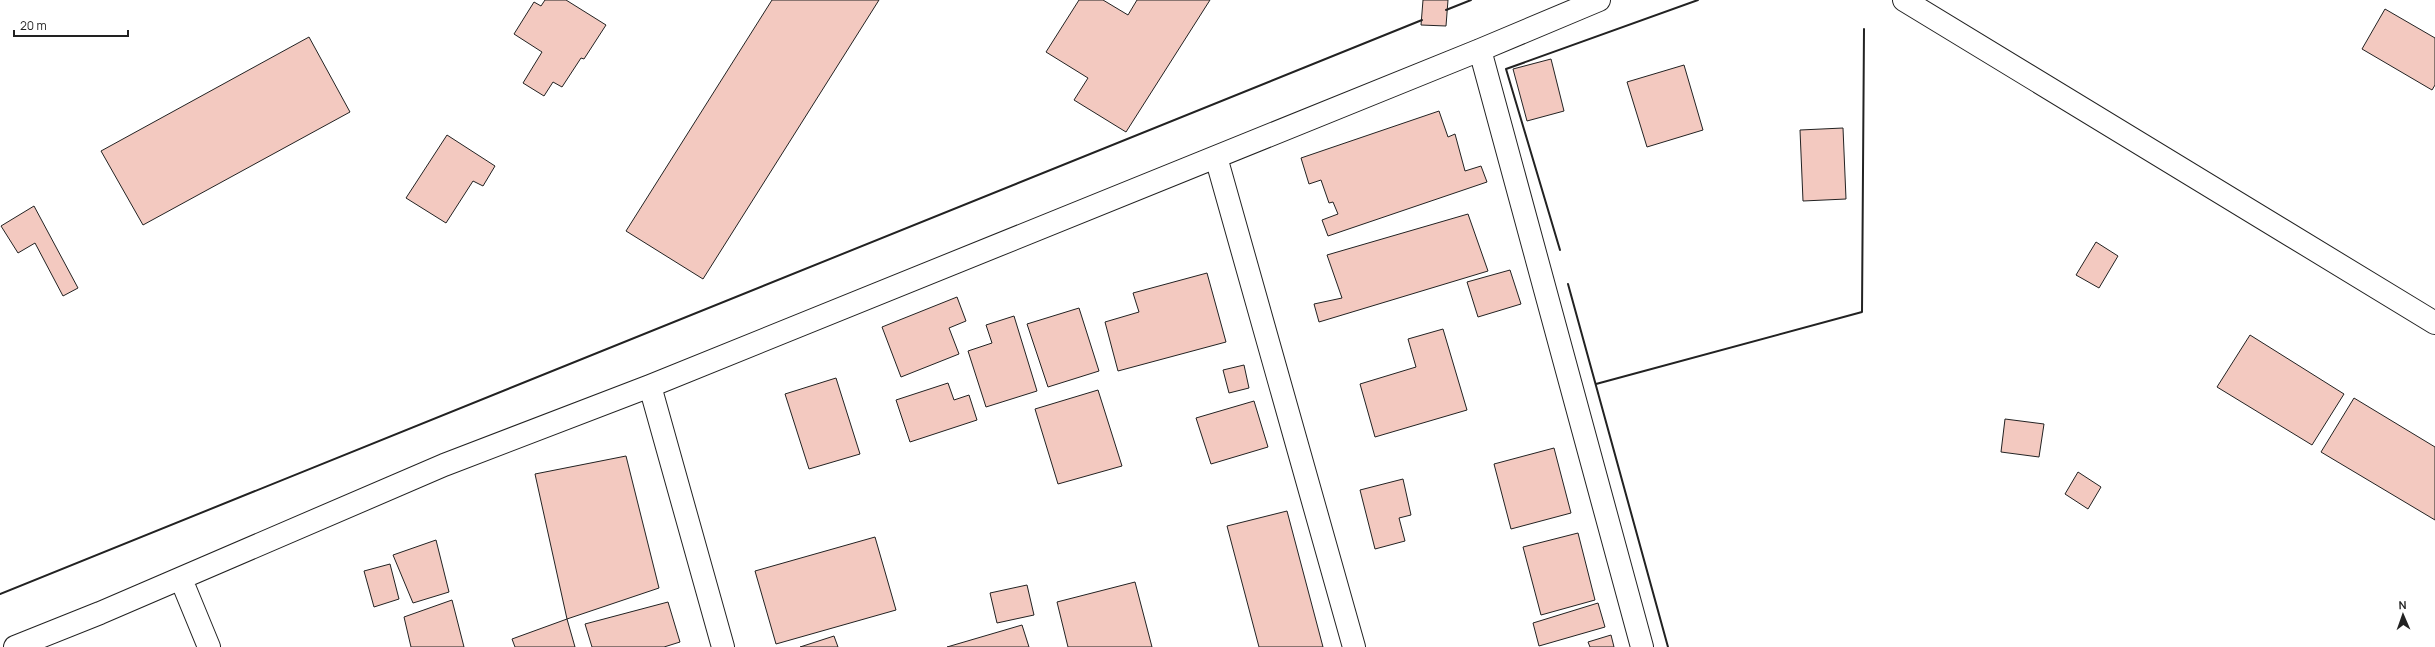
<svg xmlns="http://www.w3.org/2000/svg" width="2435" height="647" font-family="Manrope,sans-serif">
	<rect width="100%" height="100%" fill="#fff"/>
	<path fill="#f3c9c0" stroke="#222" d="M545,0H566L606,25L584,59L581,58L562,87L553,82L544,96L523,83L542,52L514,34L534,2L541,6Z
		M772,0H879L703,279L626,231Z
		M1079,0H1103L1128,15L1137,0H1210L1126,132L1074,100L1088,78L1046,52Z
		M1423,0H1448L1446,26L1421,25Z
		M2385,9L2435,38V85L2432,90L2362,49Z
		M309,37L350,112L143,225L101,151Z
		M1551,59L1564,111L1527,121L1513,69Z
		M1684,65L1703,130L1647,147L1627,82Z
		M1439,111L1448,137L1455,134L1465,171L1481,166L1487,182L1328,236L1322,220L1338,214L1333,202L1329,203L1321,180L1309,184L1301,158Z
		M1843,128L1846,199L1803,201L1800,130Z
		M447,135L495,166L483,186L473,181L446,223L406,198Z
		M34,206L78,288L63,296L35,243L18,253L1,226Z
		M1468,214L1488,271L1319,322L1314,304L1342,298L1327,255Z
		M2096,242L2118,256L2099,288L2076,275Z
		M1510,270L1521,304L1478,317L1467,282Z
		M1207,273L1226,342L1118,371L1105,322L1139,312L1133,293Z
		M957,297L966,321L949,328L959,354L901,377L882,327Z
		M1079,308L1099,371L1048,387L1027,324Z
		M1014,316L1037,391L986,407L968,351L992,343L986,325Z
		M1443,329L1467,410L1375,437L1360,384L1416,367L1408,339Z
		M2250,335L2344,394L2312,445L2217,387Z
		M1244,365L1249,388L1229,393L1223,370Z
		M836,378L860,454L809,469L785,394Z
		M948,383L954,400L969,395L977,420L910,442L896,400Z
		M1098,390L1122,466L1058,484L1035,409Z
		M2354,398L2435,447V520L2321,452Z
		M1254,401L1268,447L1211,464L1196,418Z
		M2005,419L2044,424L2039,457L2001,452Z
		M1554,448L1571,513L1511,529L1494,464Z
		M626,456L659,588L567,619L535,474Z
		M2078,472L2101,487L2088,509L2065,494Z
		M1403,479L1411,515L1399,518L1405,541L1375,549L1360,490Z
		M1287,511L1323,647H1259L1227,526Z
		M1578,533L1595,600L1541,615L1523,547Z
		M875,537L896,610L776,644L755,571Z
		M436,540L449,592L413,603L393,555Z
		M390,564L399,599L374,607L364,571Z
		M1135,582L1152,647H1068L1057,602Z
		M1027,585L1034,615L997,623L990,593Z
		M452,600L464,647H411L404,617Z
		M668,602L680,642L664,647H592L585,624Z
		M1598,603L1605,627L1539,646L1533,623Z
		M567,619L575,647H515L512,639Z
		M1022,625L1029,647H947Z
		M1611,635L1614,647H1590L1588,642Z
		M834,636L838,647H800Z"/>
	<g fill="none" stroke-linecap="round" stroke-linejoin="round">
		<g stroke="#222" stroke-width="24">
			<path id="street" d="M1480,50L1642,647
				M1216,157L1354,647
				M650,386L723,647
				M181,579L209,647
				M15,647L100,613L444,465L650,386L1480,50L1599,0"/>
		</g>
		<g stroke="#222" stroke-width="24">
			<path id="secondary" d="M1904,0L2435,323"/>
		</g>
		<use href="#street" stroke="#fff" stroke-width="22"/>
		<use href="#secondary" stroke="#fff" stroke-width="22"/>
		<path stroke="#222" stroke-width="2" d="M1446,10L1471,0
			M1560,250L1506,69L1698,0
			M1568,284L1668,647
			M1596,384L1862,312L1864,29
			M0,594L1422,20"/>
	</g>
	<g transform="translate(2403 615) rotate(358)" stroke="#ffffff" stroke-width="3" paint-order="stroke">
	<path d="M0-3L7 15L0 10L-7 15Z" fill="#222222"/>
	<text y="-6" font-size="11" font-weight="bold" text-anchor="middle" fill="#222222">N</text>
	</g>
	<path d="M14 30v6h114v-6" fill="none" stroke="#222222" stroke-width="2"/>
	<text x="20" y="30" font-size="12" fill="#222222" stroke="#ffffff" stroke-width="3" paint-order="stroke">20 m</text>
</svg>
